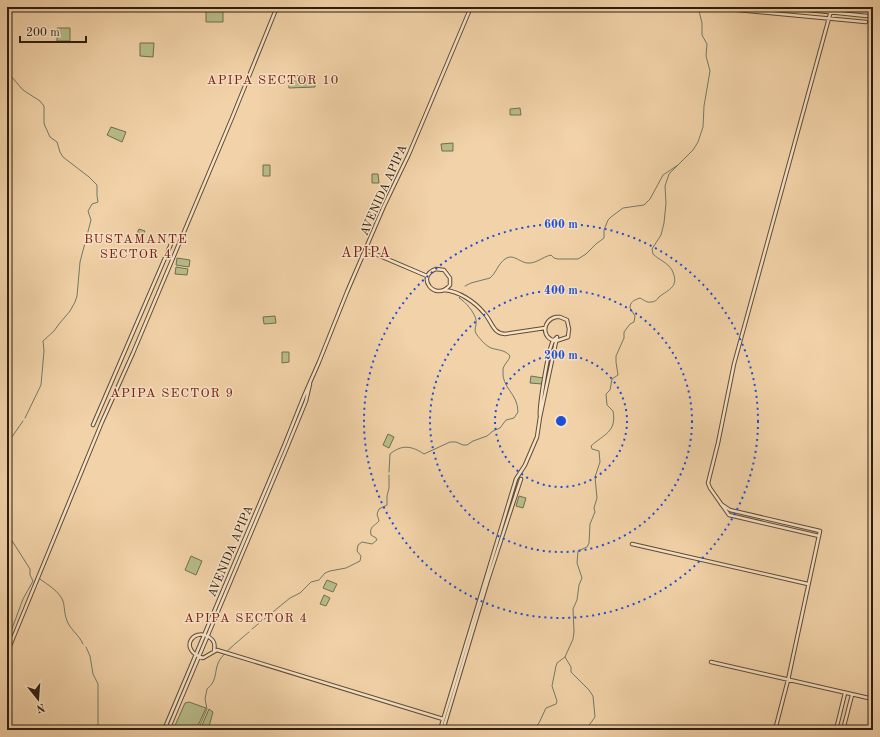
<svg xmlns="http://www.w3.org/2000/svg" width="880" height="737" font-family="'Old Standard TT',serif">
	<rect width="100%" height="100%" fill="#f2d2a8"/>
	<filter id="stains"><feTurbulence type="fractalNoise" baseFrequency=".005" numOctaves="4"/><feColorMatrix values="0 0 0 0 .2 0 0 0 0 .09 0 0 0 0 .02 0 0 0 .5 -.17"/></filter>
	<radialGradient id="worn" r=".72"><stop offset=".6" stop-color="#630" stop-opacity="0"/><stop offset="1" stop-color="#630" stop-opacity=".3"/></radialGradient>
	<path fill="#b7bd8a" stroke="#726e4d" d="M223,8V22H206V9Z
		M57,28H70V41H57Z
		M140,43H154L153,57L140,56Z
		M315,75V87L289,88L288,76Z
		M520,108L521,115H510V109Z
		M111,127L126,132L122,142L107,135Z
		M453,143V151H442L441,144Z
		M263,165H270V176H263Z
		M372,174H378L379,183H372Z
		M139,229L145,231L141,241L135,238Z
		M177,258L190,260L189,267L176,265Z
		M176,267L188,269L187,275L175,274Z
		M275,316L276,323L264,324L263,317Z
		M282,352H289V362L282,363Z
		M531,376L543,378L542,384L530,383Z
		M388,434L394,437L389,448L383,445Z
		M519,496L526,498L523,508L516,506Z
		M191,556L202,561L196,575L185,570Z
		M327,580L337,584L333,592L323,588Z
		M324,595L330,598L326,606L320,604Z
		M189,702L206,708L196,730H173L185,703Z
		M209,709L213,712L208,730H200Z"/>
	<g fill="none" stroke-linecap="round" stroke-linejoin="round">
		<path stroke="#6f7a6a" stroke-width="1" d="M7,69L8,71
			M10,75L23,90L40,101L44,106V123L45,126L50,137L57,142L60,152L63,157L89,177L97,185V196L98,202L92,204L88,211L91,220L80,262L77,296L75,302L70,311L59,324L54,331L43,341L44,351L41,385L25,418
			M465,286L471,283L490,278C496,273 498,264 505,259C513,253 519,262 527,263C536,264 542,257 551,255L554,258L558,259H578L586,254L596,244L604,238V230L608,220L611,217L623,208L644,205L650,199L663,175L678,165
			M7,444L23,421
			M389,472L390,454C402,444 412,446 424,454L450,442H456L463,445H467L473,441L487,436L493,431L500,428L506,420L514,418L518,412C518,393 501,388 503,370C503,365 509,361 510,356C506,350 497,350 491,348C486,346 480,339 477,335C473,330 477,326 476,320C475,313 465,301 459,298L460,297
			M40,579C48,585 59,591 63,601C65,608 64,615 68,623C72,631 79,635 83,644
			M252,629L290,598L300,593L311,582L319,580L325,573L330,571L346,568L360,561L361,556L357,551L358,545L362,542L372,544L377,540L376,538L371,535C369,526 375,526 379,521L377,514L379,509L387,505V496L389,488V475
			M7,642L23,599L33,581L30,575V569L9,536
			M86,647L90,656L93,674L98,684V730
			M198,730L207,709L205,699L207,689C219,680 213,668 221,658C229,648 240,640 249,632
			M533,730L539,723L546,708L556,704L557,701L552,686L556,666L557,663L565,657
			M588,730L587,728L595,717L593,696L589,690L571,672V667L565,657L573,639L574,632L573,609L577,600L579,585L582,578L577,563L578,551L587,547L589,543L590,524L595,512L594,508L597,498L595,477L600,462L599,451L592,449L591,446C604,434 617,432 613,411L607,405L606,394L610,390L612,379L618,375L616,362V356L624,338V332L630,324L634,322L635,316L630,308C630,302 634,300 640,298C644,300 647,303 651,302C655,302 657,300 659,297C669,289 680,287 672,270C667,262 659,260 653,254L652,249L661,235L664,223L666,203L665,186L669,174L693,150L698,142L703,127L704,106L710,71L706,56L707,44L702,35V23L698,7"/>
		<g stroke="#5e4b36" stroke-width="4.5">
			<path id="minor" d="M529,7V8
				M780,7L867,16
				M728,9L866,22
				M366,250L427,276
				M436,269L444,270L450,278V285C435,303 415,276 436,269Z
				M444,290C459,291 475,302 484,313C492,321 492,333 505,334L545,328
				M556,317H560L567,320L569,329L568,337L556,341C541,339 542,320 556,317Z
				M540,416C539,406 548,350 553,341C553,340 557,338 557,337
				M93,425L171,244
				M721,504L730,510L820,531L788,680L775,730
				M819,536L729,515L710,488L708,483L718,443L734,364L832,7
				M632,544L808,584
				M214,651C215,645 215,641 209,637C193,627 178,650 203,658L217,650L443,719
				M7,653L102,422L133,353L232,118L277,7
				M711,662L873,699
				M164,730L284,446L304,396L319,362L347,292L384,206L409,154L471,7
				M168,730L288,445L306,401L310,384
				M440,730L516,479L525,465L537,437L540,417L557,337
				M443,730L488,580L521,479
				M836,730L845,693
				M843,730L852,695"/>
		</g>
		<use href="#minor" stroke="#f7e2c6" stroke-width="2.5"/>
	</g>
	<g fill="none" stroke="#1d4ed8" stroke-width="2" stroke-dasharray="2 4">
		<circle cx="561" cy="421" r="66"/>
		<circle cx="561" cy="421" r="131"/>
		<circle cx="561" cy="421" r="197"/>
	</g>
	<g text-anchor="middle" stroke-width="3" stroke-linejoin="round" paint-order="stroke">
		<g font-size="12" fill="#2c1e10" stroke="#f7e2c6">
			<text transform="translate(383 190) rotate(-66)" y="4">AVENIDA APIPA</text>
			<text transform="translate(230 551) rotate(-67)" y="4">AVENIDA APIPA</text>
		</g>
		<g font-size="13" letter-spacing="1" fill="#7a1f14" stroke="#f7e2c6">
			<text x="273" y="84">APIPA SECTOR 10</text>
			<text x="136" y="243">BUSTAMANTE<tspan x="136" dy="15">SECTOR 4</tspan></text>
			<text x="172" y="397">APIPA SECTOR 9</text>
			<text x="246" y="622">APIPA SECTOR 4</text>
		</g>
		<g font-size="14" letter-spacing="1" fill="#7a1f14" stroke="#f7e2c6">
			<text x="366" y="257">APIPA</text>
		</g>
	</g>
	<circle cx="561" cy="421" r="6" fill="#1d4ed8" stroke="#f7e2c6" stroke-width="2"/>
	<g font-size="12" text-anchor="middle" font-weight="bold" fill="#1d4ed8" stroke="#f7e2c6" stroke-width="3" stroke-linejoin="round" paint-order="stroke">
		<text x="561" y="228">600 m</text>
		<text x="561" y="294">400 m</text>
		<text x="561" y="359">200 m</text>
	</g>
	<rect width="880" height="737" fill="none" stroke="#f2d2a8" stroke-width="24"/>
	<rect x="8" y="8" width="864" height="721" fill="none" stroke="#2c1e10" stroke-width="2"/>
	<rect x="12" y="12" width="856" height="713" fill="none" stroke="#2c1e10"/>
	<g transform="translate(38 699) rotate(163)" stroke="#f7e2c6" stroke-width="3" paint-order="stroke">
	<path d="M0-3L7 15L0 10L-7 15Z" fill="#2c1e10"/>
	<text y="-6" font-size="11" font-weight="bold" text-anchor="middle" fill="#2c1e10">N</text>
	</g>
	<path d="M20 36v6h66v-6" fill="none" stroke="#2c1e10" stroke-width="2"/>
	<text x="26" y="36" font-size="12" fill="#2c1e10" stroke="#f7e2c6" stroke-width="3" paint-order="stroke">200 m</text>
	<rect width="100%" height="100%" filter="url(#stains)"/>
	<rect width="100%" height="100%" fill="url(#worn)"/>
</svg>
